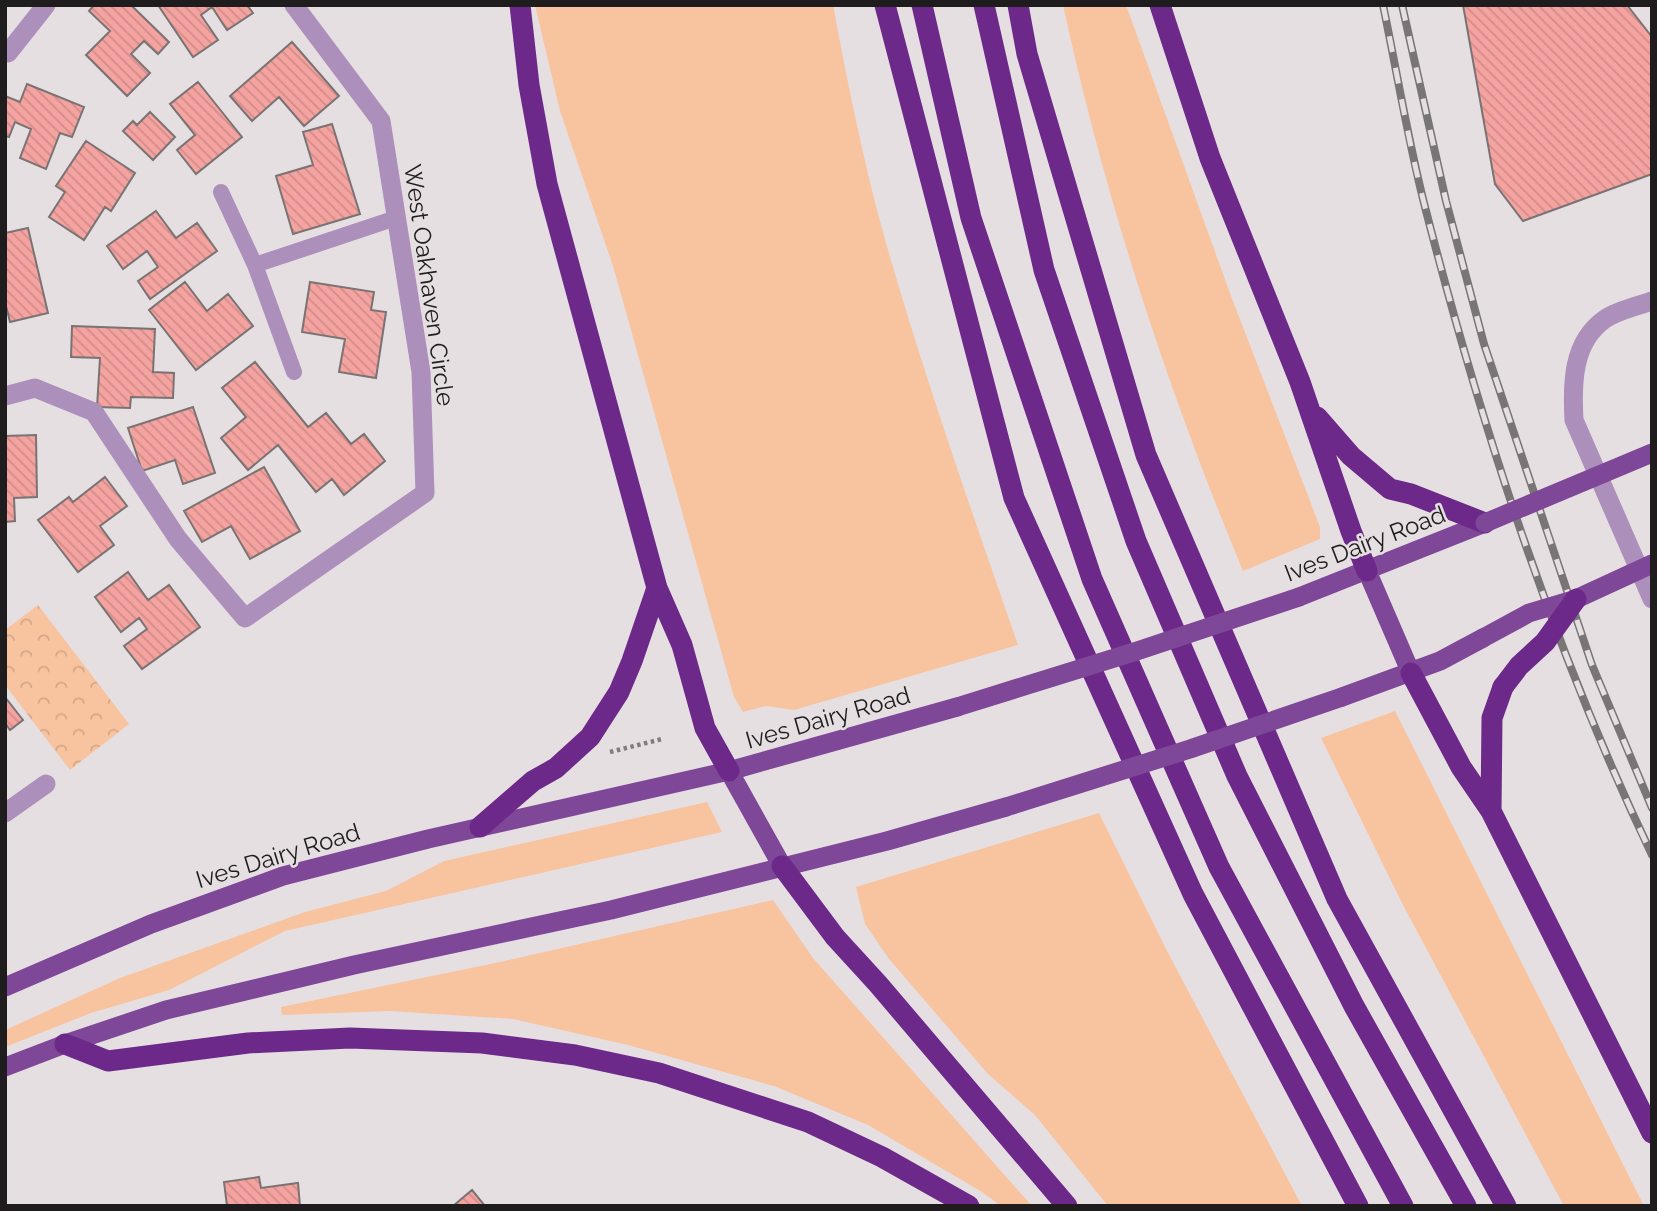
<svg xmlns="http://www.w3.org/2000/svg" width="1657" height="1211" font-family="Raleway,sans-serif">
	<defs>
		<pattern id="park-crowns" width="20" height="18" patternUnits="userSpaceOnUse" patternTransform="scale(1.75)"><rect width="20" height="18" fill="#f8c39f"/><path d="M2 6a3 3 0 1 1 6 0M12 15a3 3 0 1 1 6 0" fill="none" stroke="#d4a788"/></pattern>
		<pattern id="building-back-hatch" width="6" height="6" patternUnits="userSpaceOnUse" patternTransform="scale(1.75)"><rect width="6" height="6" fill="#f5a3a0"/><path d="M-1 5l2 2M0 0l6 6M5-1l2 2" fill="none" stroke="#d28c89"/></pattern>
	</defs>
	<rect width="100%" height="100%" fill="#e6dfe2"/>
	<path fill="#f8c39f" d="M535,5H833C848,85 864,165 886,243C925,379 972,512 1018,645L794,710L766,706L743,712L734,697L613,266L560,111Z
		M1063,5H1126L1231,296L1320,527V539L1243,571C1167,388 1105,199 1063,5Z
		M1395,711L1644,1206H1564L1403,905L1321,738Z
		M707,802L722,832L285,931L169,990L91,1013L5,1047V1030L120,978L305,912L386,891L444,861Z
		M1099,813L1166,949L1302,1206H1108L1035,1115L988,1074L889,959L865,924L856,887Z
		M773,900L813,958L1032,1206H1001L982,1192L868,1125L774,1086L628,1045L513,1019L389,1011L282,1015L281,1007L500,962Z"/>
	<path fill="url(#park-crowns)" d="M38,605L129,724L70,770L5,685V630Z"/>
	<path fill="url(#building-back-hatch)" stroke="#7a7373" stroke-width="2" d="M94,5H131L169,42L158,54L144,41L131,54L150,73L127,96L86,55L110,31L89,11Z
		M158,5H247L253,13L227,30L212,7L201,15L218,40L193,57Z
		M1463,5H1627L1652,37V174L1523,221L1495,184Z
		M292,42L339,96L304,126L279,97L252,121L230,96Z
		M198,82L242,137L196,174L177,150L195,135L170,104Z
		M27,84L84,107L72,137L60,133L46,169L20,158L31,129L15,122L9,137L5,136V96L20,102Z
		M150,112L175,137L153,160L123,131L133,121L137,125Z
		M332,124L360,214L293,234L276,176L313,165L303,132Z
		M86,141L135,173L111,211L105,207L84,240L49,217L65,192L56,186Z
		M156,211L176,238L197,223L217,251L150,299L138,281L158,267L147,251L123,269L107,246Z
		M28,228L48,313L10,322L5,302V233Z
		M185,282L207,311L228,294L253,326L196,370L149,310Z
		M310,282L374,292L371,310L386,312L376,378L339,372L345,339L302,332Z
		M72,326L155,329L153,372L174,373L173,398L131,397L130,408L97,407L100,358L71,357Z
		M255,362L308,427L326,413L351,444L364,434L385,461L344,495L332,479L316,492L278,445L248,470L221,438L246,417L222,388Z
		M193,407L215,473L183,484L175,460L142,471L128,428Z
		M36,435L37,497L14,498L15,521L5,522V436Z
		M264,467L300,531L250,559L231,526L202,542L184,511Z
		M105,477L127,506L100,526L114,545L78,572L38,520L69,497L73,502Z
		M128,572L148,600L169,585L200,627L142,669L124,646L147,629L139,618L121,632L95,597Z
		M5,697L23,720L10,730L5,723Z
		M259,1177L261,1188L298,1183L300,1206H227L224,1182Z
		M472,1190L485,1206H453Z"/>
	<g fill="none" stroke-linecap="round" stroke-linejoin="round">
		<path stroke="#817d7f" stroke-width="4.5" stroke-dasharray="3.5 3.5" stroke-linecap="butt" d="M610,752L662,739"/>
		<path stroke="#ac8fbb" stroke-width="16" d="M221,192L255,265
			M294,372L255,265L396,218"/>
		<path stroke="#ac8fbb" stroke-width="19" d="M8,53L46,5
			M1652,301C1638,306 1618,310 1605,319C1572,342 1572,384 1574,420L1652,599
			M5,396L35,388L94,412L178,539L245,618L425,493L421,372L381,121L294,5
			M5,813L46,784"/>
		<path stroke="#7e4797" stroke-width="19" d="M1367,571L1411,673
			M1299,597L1485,523
			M1342,697L1440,661L1483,638
			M729,771L782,866
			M5,987L151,924L283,876L428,839L729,771L957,707
			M5,1067L65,1044L166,1010L354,965L611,910L887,841L1006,807"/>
		<path stroke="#6d2989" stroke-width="21" d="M520,5L529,85L547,184L657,588L682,645L705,728L729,771
			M885,5L1014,498L1193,894L1358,1206
			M922,5L971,218L1092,579L1219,867L1403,1206
			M984,5L1044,270L1136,541L1237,776L1354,1006L1466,1206
			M1018,5L1027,54L1146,455L1337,899L1506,1206
			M1160,5L1210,158L1300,382L1351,531L1367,571
			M1317,417L1351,456L1390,489L1411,494L1485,523
			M1411,673L1461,767L1491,811L1652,1133
			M1491,811L1492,718L1503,687
			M480,827L533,781L556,768L590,737L619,692L632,661L657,588
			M782,866L835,937L878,984L1067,1206
			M65,1044L108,1061L248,1043L350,1038L482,1043L575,1055L659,1073L808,1122L882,1157L969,1206"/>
		<g stroke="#797577" stroke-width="8">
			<path id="rail" d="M1383,5C1397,72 1408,141 1425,207C1482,429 1553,648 1652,855
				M1402,5L1446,201L1484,344L1592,665L1652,808"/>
		</g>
		<use href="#rail" stroke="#e6dfe2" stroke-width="5" stroke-dasharray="16" stroke-linecap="butt"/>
		<path stroke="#7e4797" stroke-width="19" d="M1485,523L1652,453
			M1483,638L1529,613L1576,599L1652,564
			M957,707L1137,651L1299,597
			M1006,807L1190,749L1342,697"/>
		<path stroke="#6d2989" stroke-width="21" d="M1503,687L1519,666L1545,642L1576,599"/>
	</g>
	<g text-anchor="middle" stroke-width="5" stroke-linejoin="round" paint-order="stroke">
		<g font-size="24" fill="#1e1c1d" stroke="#e6dfe2">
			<text transform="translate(429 285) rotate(82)" y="8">West Oakhaven Circle</text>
			<text transform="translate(1365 544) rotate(-21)" y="8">Ives Dairy Road</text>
			<text transform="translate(828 718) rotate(-16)" y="8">Ives Dairy Road</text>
			<text transform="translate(278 856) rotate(-17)" y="8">Ives Dairy Road</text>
		</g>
	</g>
	<rect width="1657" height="1211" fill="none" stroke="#1e1c1d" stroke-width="14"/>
</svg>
